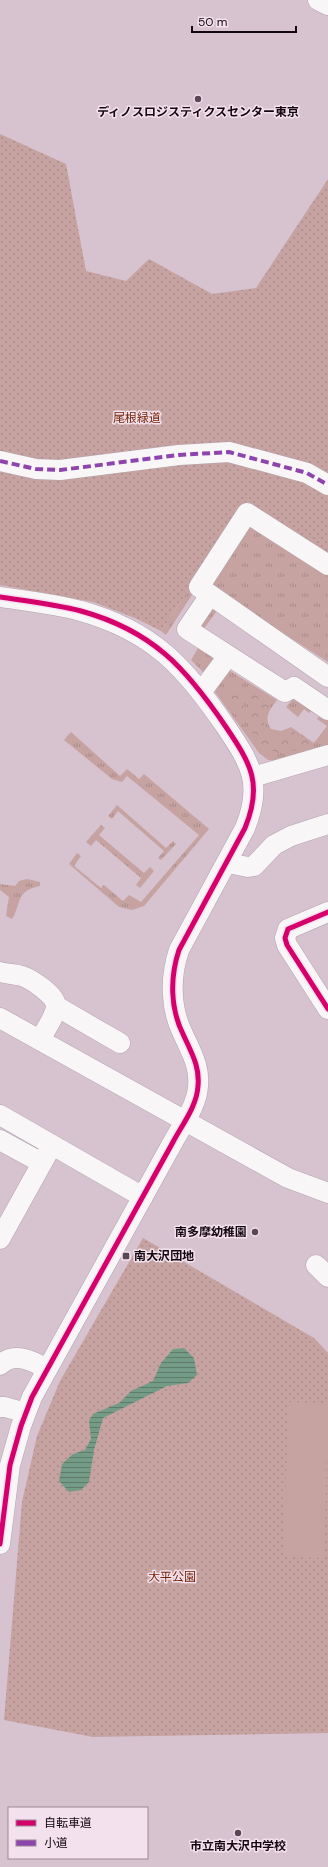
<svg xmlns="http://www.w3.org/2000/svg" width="328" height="1867" font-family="'DM Sans','Noto Sans JP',sans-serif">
	<defs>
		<pattern id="grass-tufts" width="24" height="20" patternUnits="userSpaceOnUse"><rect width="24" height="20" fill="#c6a3a1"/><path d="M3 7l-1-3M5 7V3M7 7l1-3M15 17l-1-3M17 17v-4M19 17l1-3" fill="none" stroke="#a98b89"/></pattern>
		<pattern id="forest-crowns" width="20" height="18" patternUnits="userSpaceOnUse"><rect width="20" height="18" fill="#c6a3a1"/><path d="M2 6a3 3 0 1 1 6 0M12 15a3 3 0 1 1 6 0" fill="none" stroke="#a98b89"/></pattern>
		<pattern id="park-dots" width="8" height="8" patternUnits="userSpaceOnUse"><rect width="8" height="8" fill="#c6a3a1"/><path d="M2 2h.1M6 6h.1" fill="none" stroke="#a98b89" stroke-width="1.8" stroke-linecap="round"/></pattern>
		<pattern id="water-rules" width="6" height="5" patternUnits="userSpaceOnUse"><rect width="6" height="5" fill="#749b86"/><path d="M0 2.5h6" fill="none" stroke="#5e7c6c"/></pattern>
	</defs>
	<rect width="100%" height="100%" fill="#d7c2d0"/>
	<path fill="url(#grass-tufts)" d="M247,501L328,554L247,510L166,635L161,631Z
		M248,522L328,574V662L208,585Z
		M207,606L217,611L202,631L196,627Z
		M198,648L215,659L205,674L191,660Z
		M227,669L277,700C270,710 263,717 271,729L281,731L291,727L314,743L327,726L317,719L321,714L328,718V745L277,761L268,760L259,753L215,692Z
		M294,698L313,709L309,713L304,709L298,717L286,707Z
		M71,732L120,776L127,769L139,779L144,774L209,829L144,906L132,910L119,907L69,864L77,853L81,856L74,866L101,888L104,885L123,901L129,895L141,902L199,835L127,776L122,782L112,779L64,740Z
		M117,805L166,848L173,841L176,844L161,860L158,858L164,851L118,811L112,819L108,816Z
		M101,825L105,828L99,835L144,873L150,867L154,871L140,888L136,885L141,878L96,840L91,846L86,842Z
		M27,879L40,882V886C15,891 22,903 12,919L6,916L9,897L0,890V884L15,886L19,881Z"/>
	<path fill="url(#forest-crowns)" d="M255,689L264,694V698L272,701L265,716L261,717L265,725L264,729L269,732L270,737L275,740L278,735V732L290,729L312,744L328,730V739L298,750L278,753L264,748L257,740L225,692L230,691L233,693H238L244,707L250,709L251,700L247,694Z"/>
	<path fill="url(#park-dots)" d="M0,134L66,164L86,271L126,281L149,259L212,294L256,288L328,179V554L247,501L161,631L135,618L93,602L0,585Z
		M143,1238L314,1338L328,1353V1733L93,1737L4,1720L22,1502L37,1436L60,1381Z"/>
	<path fill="#c6a3a1" d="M288,1402L328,1403L326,1480L286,1479Z
		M286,1480L326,1481L325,1558L284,1557Z"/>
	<path fill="url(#water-rules)" d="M184,1348L194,1358L197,1375L188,1383L167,1386L103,1418L94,1450L89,1482L81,1490L69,1492L59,1481L62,1464L73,1454L85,1450L91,1439L89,1421L93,1414L119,1403L131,1391L153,1381L161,1363L173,1349Z"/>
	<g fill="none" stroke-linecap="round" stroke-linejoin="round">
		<g stroke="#b3a3ae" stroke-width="21">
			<path id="minor" d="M318,0L328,5
				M0,461L36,469L60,470L179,455L229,452L307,473L328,485
				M328,565L247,513L199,587L328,677
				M210,595L187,629L285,692L294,687L328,710
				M0,597C27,601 55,604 81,611C153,631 186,668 226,727C251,764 263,784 245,828L179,950C170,977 170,1008 183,1034C191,1052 200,1066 198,1086C197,1106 182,1125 173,1142L32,1397L21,1426L10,1465L0,1544
				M202,691L228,656
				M253,777L328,755
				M228,863L248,867L254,866L274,845L291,836L328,824
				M328,912L288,929L285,938L287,945L328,1009
				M0,972C7,974 15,974 22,976C31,979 56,995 56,1006C56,1015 44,1032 40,1040
				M56,1006L120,1043
				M0,1018L288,1178L328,1193
				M0,1115L143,1197
				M0,1140L42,1163
				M0,1239L52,1145
				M316,1265L328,1277
				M0,1365C14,1351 33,1361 47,1369
				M0,1407H5L26,1413"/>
		</g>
		<use href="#minor" stroke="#f9f6f8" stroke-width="20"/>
		<path stroke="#8e44ad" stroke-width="4" stroke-dasharray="8 4" stroke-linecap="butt" d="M0,461L36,469L60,470L179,455L229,452L307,473L328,485"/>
		<g stroke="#f4e1ee" stroke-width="8">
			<path id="cycleway" d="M0,597C27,601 55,604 81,611C153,631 186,668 226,727C251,764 263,784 245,828L179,950C170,977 170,1008 183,1034C191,1052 200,1066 198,1086C197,1106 182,1125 173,1142L32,1397L21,1426L10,1465L0,1544
				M328,912L288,929L285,938L287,945L328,1009"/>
		</g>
		<use href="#cycleway" stroke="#d6006c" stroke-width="5"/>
	</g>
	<g fill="#584853" stroke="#f4e1ee" stroke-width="1.5">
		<circle cx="198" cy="99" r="4"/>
		<circle cx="255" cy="1232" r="4"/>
		<rect x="122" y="1252" width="8" height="8" rx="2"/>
		<circle cx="238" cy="1833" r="4"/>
	</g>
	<g text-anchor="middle" stroke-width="3" stroke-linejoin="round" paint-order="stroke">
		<g font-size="12" font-weight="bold" fill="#13070f" stroke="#f4e1ee">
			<text x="198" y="116">ディノスロジスティクスセンター東京</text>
			<text x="247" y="1236" text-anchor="end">南多摩幼稚園</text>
			<text x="134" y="1260" text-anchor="start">南大沢団地</text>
			<text x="238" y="1850">市立南大沢中学校</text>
		</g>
		<g font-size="12" fill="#722305" stroke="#f4e1ee">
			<text x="137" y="422">尾根緑道</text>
			<text x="172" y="1581">大平公園</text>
		</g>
	</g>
	<rect x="8" y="1807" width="140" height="52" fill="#f4e1ee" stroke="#9a8a95"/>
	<rect x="16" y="1820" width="20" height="6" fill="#d6006c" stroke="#9a8a95"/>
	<text x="44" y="1827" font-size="12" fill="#13070f">自転車道</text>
	<rect x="16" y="1840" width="20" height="6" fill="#8e44ad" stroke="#9a8a95"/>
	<text x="44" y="1847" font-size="12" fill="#13070f">小道</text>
	<path d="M192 26v6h104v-6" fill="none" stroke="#13070f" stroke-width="2"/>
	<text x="198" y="26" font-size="12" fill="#13070f" stroke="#f4e1ee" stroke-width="3" paint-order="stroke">50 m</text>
</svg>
